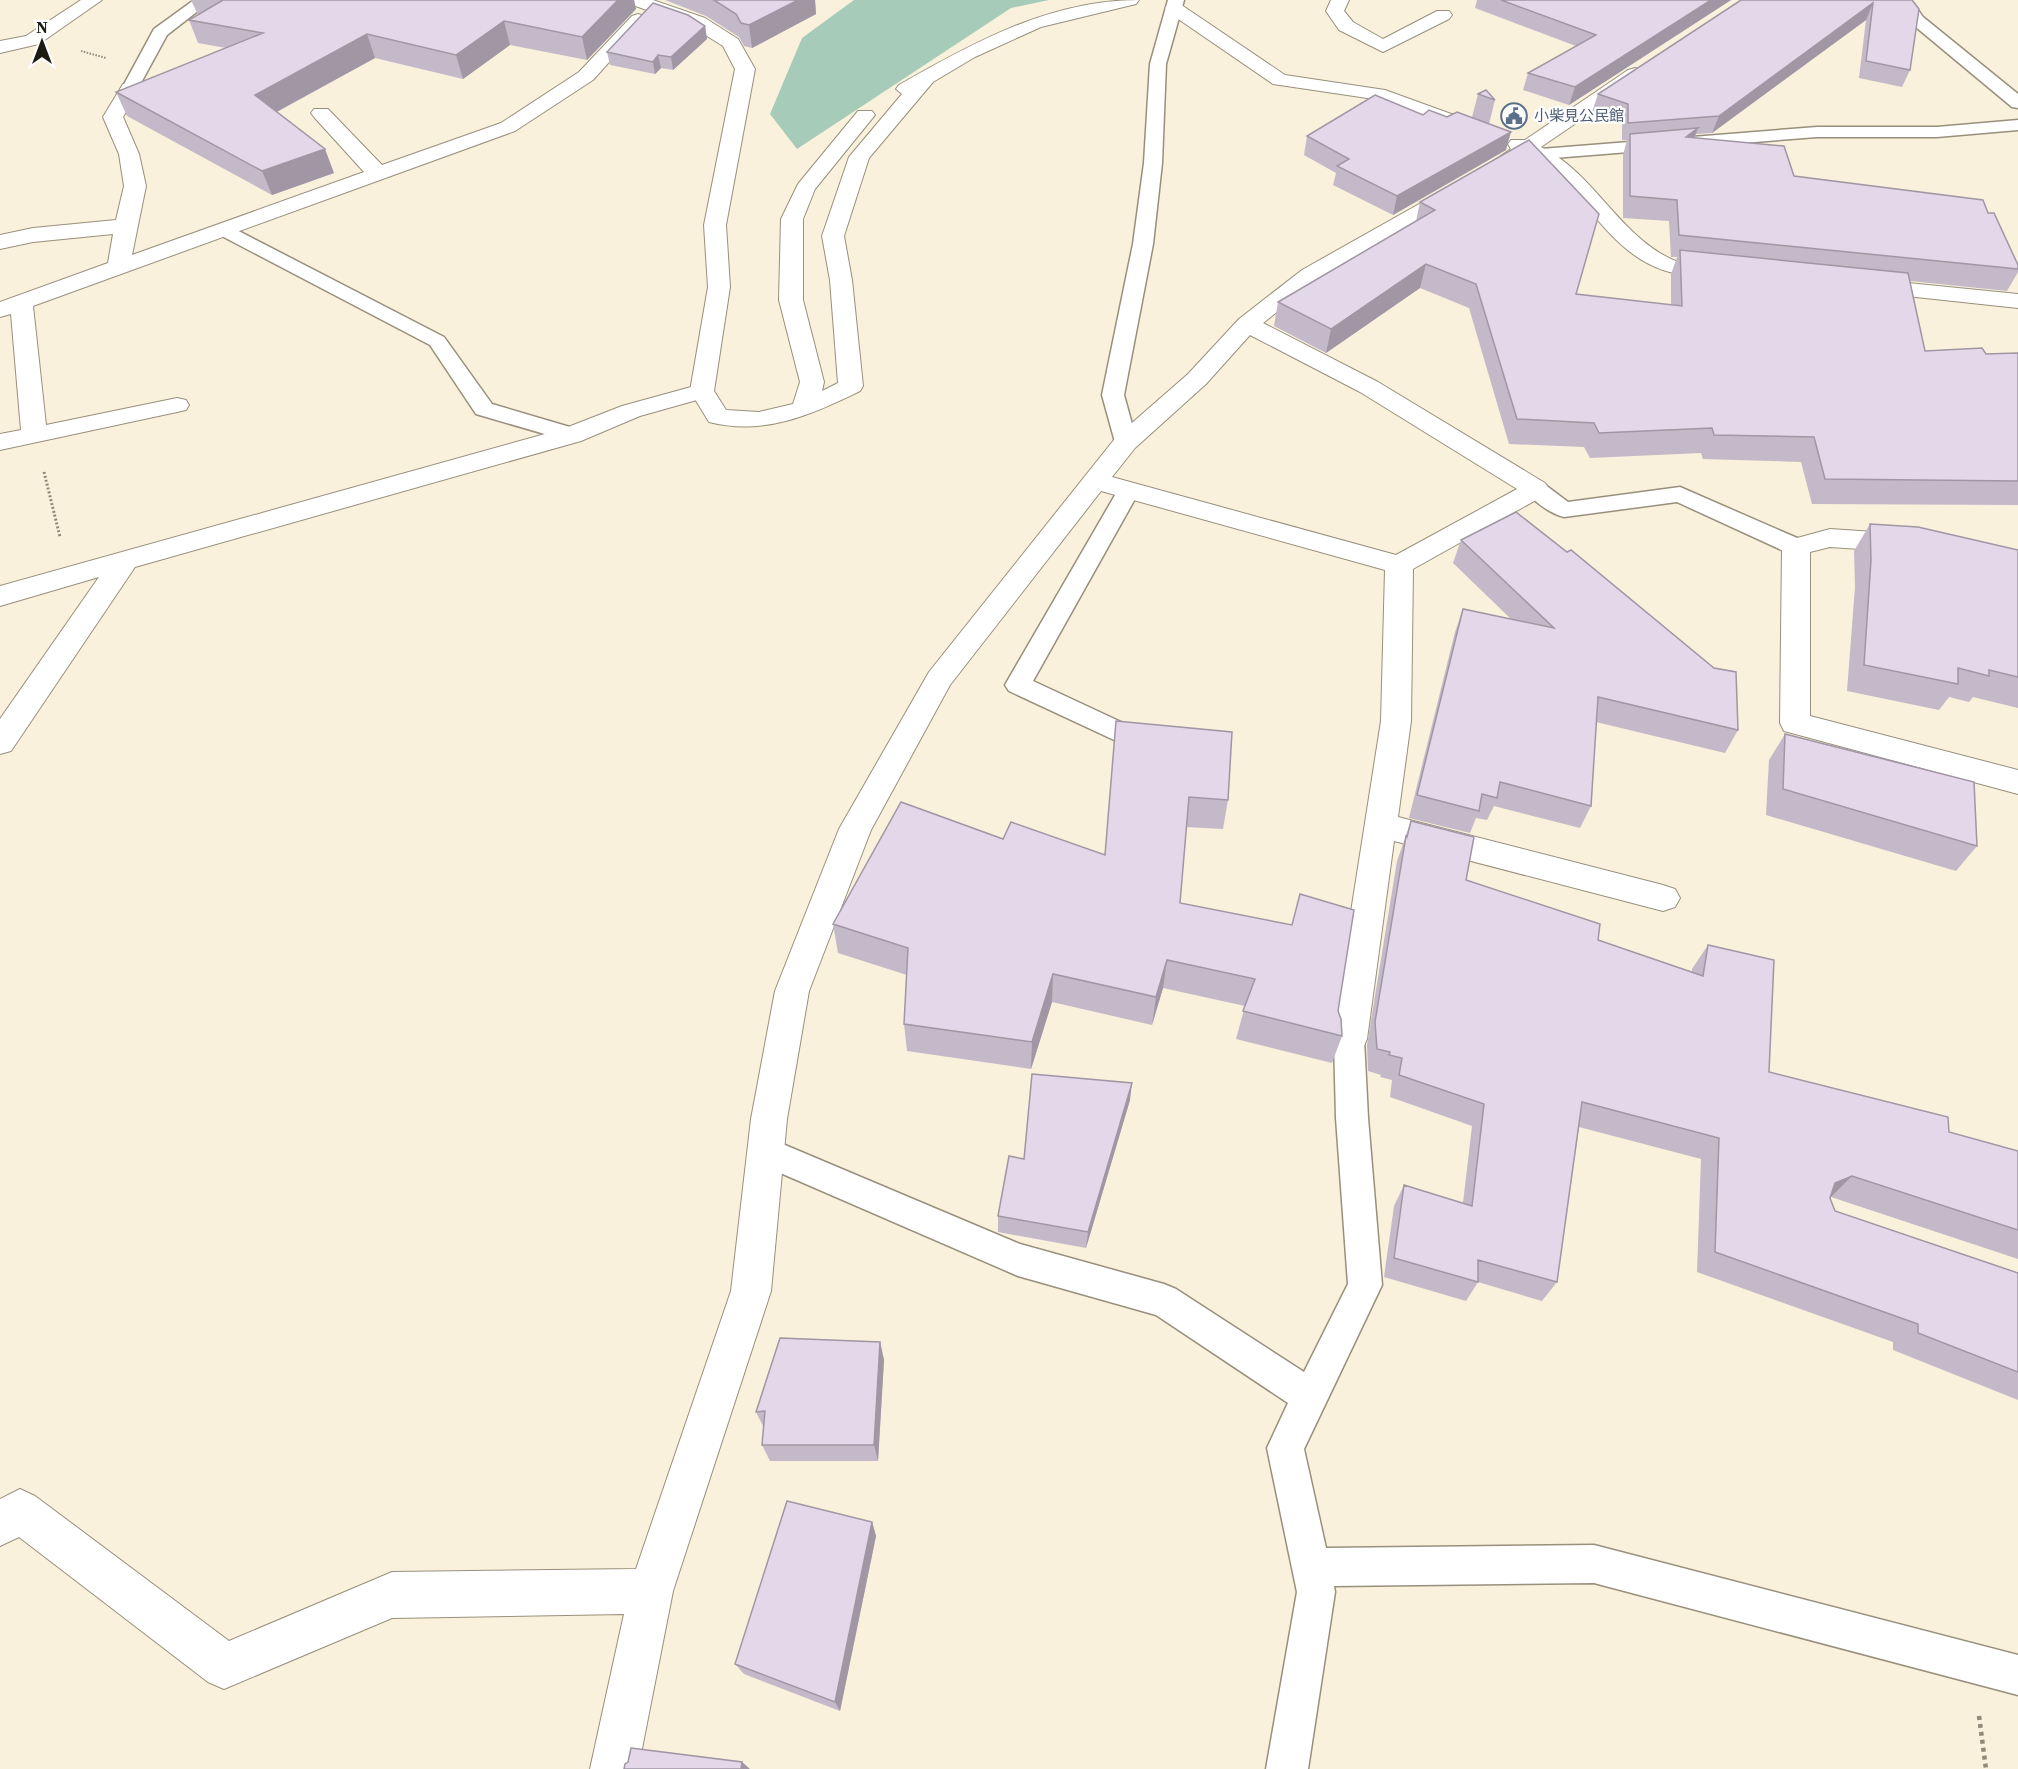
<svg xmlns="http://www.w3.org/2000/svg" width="2018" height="1769" font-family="'Source Serif 4','Noto Sans JP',serif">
	<rect width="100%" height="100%" fill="#f9f1db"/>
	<path fill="#a6ccb9" d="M854,0H1049L1011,8L797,149L770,114L802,38Z"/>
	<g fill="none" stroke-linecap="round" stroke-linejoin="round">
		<g stroke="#98907c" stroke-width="3">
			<path id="lane" d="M194,0H212L167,35L136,92H124L122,88L154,29Z
				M1168,0H1184L1166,64L1162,163L1153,244L1124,395L1137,442L1134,447L1126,449L1118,447L1115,442L1102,395L1133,244L1144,163L1150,64Z
				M1895,0H1911L1923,17L2018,94V108L2012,107L1911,23Z
				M2018,120V130L1937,137H1817L1541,159L1535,158L1532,154L1535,150L1541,149L1817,127H1937Z
				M225,224L444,337L492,404L580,430L583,435L580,440L572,442L476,414L430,345L218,234L216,230L218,226Z
				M1536,482L1544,484L1568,502L1680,487L1804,541L1808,547L1804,553L1796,555L1788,553L1677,502L1564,517C1551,514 1532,501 1525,489L1528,484Z
				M1129,483L1137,485L1140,490L1033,681L1136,729L1140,736L1136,743L1127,746L1009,691L1005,685L1118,490L1121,485Z
				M1349,1026L1360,1030L1364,1039L1368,1118L1382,1285L1304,1449L1326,1548L1594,1545L2018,1655V1695L1594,1583L1334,1586L1335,1592L1308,1769H1266L1297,1592L1267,1448L1288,1403L1156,1315L1018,1276L755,1162L750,1152L755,1142L766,1137L1020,1244L1164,1284L1176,1289L1304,1372L1348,1284L1336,1118L1334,1039L1338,1030Z"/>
		</g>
		<g stroke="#98907c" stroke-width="2">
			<path id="street" d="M81,0H102L39,44L0,53V41L26,36Z
				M1331,0H1349L1344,11L1353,22L1383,39L1437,11H1449L1452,15L1449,19L1383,52L1339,30L1326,11Z
				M1174,3L1180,4L1285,75L1385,90L1476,123L1479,127L1476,131L1469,133L1374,99L1273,84L1168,12L1165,8L1168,4Z
				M638,14L644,16L647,20L593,80L515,131L33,306L46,425L177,398L186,400L189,405L186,410L177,412L0,450V434L21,430L11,314L0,317V302L108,263L113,234L33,242L0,249V235L33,228L116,220L124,186L119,154L103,117L123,84H137L140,88L123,117L139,154L146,186L132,255L364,172L314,117L311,113L314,109H328L382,165L501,123L579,72L632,16Z
				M1635,68L1642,70L1645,74L1642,78L1541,147C1593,172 1618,234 1671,259C1687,267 1709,262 1726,266L1729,271L1726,276C1715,278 1705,277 1694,276C1609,271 1593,189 1527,156L1499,175L1318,280L1263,323L1378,382L1545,483L1549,489L1545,495L1413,569L1411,721L1398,817L1663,885L1675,889L1680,898L1675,907L1663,911L1394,841L1367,1039L1362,1050L1349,1054L1336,1050L1331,1039L1381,721L1385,570L1101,491L950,685L871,830L809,991L787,1119L771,1291L673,1591L638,1769H590L624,1614L392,1618L224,1689L208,1682L19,1537L0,1546V1499L20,1489L35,1496L229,1641L392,1572L636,1569L731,1291L751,1119L775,991L839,829L929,672L1117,436L1188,374L1239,319L1302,270L1485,167L1511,149L1508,144L1511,140H1525L1628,70ZM1250,335L1360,392L1517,489L1396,555L1112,477L1135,448L1206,384Z
				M1868,279L2018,294V308L1860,291L1857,286L1860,281Z
				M702,384L711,386L714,391L711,396L640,416L581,441L135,567L11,751L0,754V719L99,577L0,606V586L563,429L622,406Z
				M1830,529L1905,534L1915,537L1919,543L1915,549L1905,552L1830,547L1810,552V716L2018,770V794L1784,731L1780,723L1782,547L1786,541Z"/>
		</g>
		<g stroke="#98907c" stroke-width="2">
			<path id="secondary" d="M627,0H653L705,18L738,39L755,69L726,225L730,287L714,391L726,410L759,412L793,404L800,382L779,300L781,219L798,184L858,111H872L875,115L815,189L803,219V300L824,382L822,391L838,383L830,280L822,236L849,157L902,94L896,89L899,85C974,42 1051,0 1139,0L1136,4L1041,27L975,57L933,82L869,158L844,236L852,280L863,386L860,391C811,415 764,436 709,422L690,391L708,287L704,225L735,69L723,46L691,26L630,4Z"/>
		</g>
		<path stroke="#908a7b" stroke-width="2" stroke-dasharray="1.5 1.5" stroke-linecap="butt" d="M81,51L106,58"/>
		<path stroke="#908a7b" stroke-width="3" stroke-dasharray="2 2" stroke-linecap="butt" d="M44,472L60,537"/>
		<path stroke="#908a7b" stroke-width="4.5" stroke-dasharray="4 4" stroke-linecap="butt" d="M1979,1716L1986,1769"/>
		<use href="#lane" fill="#fff" fill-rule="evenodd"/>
		<use href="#street" fill="#fff" fill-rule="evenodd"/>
		<use href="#secondary" fill="#fff" fill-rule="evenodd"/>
	</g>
	<path fill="#c4b9c9" d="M191,0H634L636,9L587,60L510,45L463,79L375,58L277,112L334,173L272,195L127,116L116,92L226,48L198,43L189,20L198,15Z
		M665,0H815L816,14L752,48L744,46L739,37L706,16Z
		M1477,0H1731L1569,105L1523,90L1528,73L1576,46L1475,8Z
		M1741,0H1912L1910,70L1902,87L1859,78L1866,20L1712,133L1696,134L1695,138L1794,176L1988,213L2018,265V272L2007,291L1910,281L1925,351L1986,354L2018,353V505L1812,504L1801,462L1703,459L1701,453L1590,458L1584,447L1509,444L1469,308L1420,288L1326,353L1274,326L1278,302L1416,221L1420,202L1529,140L1576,294L1671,305V274L1677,257H1671L1669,221L1623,218V155L1627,140H1622V121L1592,112L1598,94Z
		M705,26L707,39L673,70L661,68L655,74L610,65L607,52Z
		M1478,94L1495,100L1489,124L1506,150L1393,215L1333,185L1336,173L1304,155L1307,136L1423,115L1447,117H1472Z
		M1870,524L2018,550V708L1973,697L1969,702L1949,697L1939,710L1847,691L1855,587L1854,551Z
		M1461,540L1738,730L1725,753L1596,722L1591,806L1580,828L1494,806L1487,820L1476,818L1470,833L1409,818L1455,632L1463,609L1511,619L1453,563Z
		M1116,721L1228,800L1223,829L1186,827L1180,903L1338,1011L1342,1036L1332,1063L1236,1039L1245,1006L1163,988L1152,1025L1052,1002L1031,1069L907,1051L904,1024L907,975L838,953L833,924L1003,839L1105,855Z
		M1785,734L1977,846L1956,871L1766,815L1769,760Z
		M1411,821L1466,880L1598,940L1692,972V969L1708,945L1769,1072L1949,1132L2018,1151V1259L1831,1197L1830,1198L1835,1211L2018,1273V1400L1893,1350V1342L1697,1272L1701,1159L1579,1127L1557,1282L1542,1301L1478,1282L1466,1301L1384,1277L1394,1206L1404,1185L1463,1203L1472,1126L1390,1097L1392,1080L1380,1077L1381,1075L1368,1071L1367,1045L1397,861Z
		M1130,1100L1086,1248L998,1232V1216L1024,1159Z
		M880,1342L884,1360L878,1461H770L762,1445L764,1428L756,1412Z
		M872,1522L876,1536L840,1711L744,1674L735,1664Z"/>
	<path fill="#a096a4" d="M618,0H634L636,9L587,60L582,37Z
		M798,0H815L816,14L752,48L749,25Z
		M1711,0H1731L1569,105L1575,87Z
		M1873,3L1866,20L1712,133L1719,116Z
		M504,21L510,45L463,79L456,55Z
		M705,26L707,39L673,70L671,57Z
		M367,34L375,58L265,118L255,95Z
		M658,55L661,68L655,74L653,62Z
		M1698,128L1690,149L1686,137Z
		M1511,132L1506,150L1393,215L1397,196Z
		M325,149L334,173L272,195L262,171Z
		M1426,264L1420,288L1326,353L1331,329Z
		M1167,960L1163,988L1152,1025L1156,997Z
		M1053,974L1052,1002L1031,1069L1032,1042Z
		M1132,1083L1130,1100L1086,1248L1088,1232Z
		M1852,1176L1831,1197L1814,1203L1835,1183Z
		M880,1342L884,1360L878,1461L874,1445Z
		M872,1522L876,1536L840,1711L835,1702Z
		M742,1762L750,1769H741Z"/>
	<path fill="#e4d7ea" stroke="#a096a4" stroke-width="1.5" d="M223,0H618L582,37L504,21L456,55L367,34L255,95L325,149L262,171L116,92L263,33L189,20Z
		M714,0H798L749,25L741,23L736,14Z
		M1501,0H1711L1575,87L1528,73L1596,35Z
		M1741,0H1912L1919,9L1910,70L1866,61L1873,3L1719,116L1628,123V104L1598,94Z
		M653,3L688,15L705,26L671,57L658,55L653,62L607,52Z
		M1486,90L1495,100L1478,94Z
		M1375,95L1423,115L1429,110L1447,117L1457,112L1511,132L1397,196L1337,166L1349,159L1307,136Z
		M1698,128L1686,137L1784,146L1794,176L1983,200L1988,213H1994L2018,265V269L1679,235L1677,200L1630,196V134Z
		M1529,140L1599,214L1576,294L1682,306L1680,250L1908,273L1925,351L1982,348L1986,354L2018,353V481L1825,479L1814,437L1714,435L1712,428L1599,433L1594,423L1517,419L1476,284L1426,264L1331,329L1278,302L1435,210L1420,202Z
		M1516,512L1567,552L1571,550L1714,668L1736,672L1738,730L1598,697L1591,806L1500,782L1497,798L1482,794L1479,811L1417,795L1463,609L1554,628L1461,540Z
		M1870,524L1918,527L2018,550V677L1989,670V676L1958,668V684L1864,665L1871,560Z
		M1116,721L1232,732L1228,800L1189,797L1180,903L1292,925L1300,894L1354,910L1338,1011L1341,1019L1342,1036L1243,1011L1255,979L1167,960L1156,997L1053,974L1032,1042L904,1024L908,948L833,924L901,802L1003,839L1011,822L1105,855Z
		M1785,734L1974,782L1977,846L1783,789Z
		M1411,821L1474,837L1466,880L1600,924L1598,940L1703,976L1708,945L1774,960L1769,1072L1948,1117L1949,1132L2018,1151V1230L1852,1176L1835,1183L1830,1198L1835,1211L2018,1273V1372L1918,1333V1324L1715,1252L1719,1138L1582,1102L1557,1282L1478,1260V1282L1394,1258L1404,1185L1472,1206L1484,1104L1399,1075L1402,1058L1389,1055L1390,1052L1377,1049L1375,1022L1406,836L1407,837Z
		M1032,1074L1132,1083L1088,1232L998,1216L1009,1156L1024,1159Z
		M780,1338L880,1342L874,1445H762L765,1411L756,1412Z
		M787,1501L872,1522L835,1702L735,1664Z
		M631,1748L742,1762L741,1769H624L625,1764L628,1762Z"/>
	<defs>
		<g id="civic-ring" transform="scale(1.35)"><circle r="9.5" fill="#fefefe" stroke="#5c6f8a" stroke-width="1.5"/><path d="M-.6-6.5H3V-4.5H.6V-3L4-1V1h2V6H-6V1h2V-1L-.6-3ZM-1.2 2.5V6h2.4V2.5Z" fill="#5c6f8a"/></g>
	</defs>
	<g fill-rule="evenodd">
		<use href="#civic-ring" x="1514" y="116"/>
	</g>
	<g text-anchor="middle" stroke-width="4.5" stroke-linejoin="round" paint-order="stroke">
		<g font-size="15" fill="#4e5e75" stroke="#fefefe" text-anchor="start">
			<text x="1534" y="121">小柴見公民館</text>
		</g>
	</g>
	<g transform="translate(42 42)" stroke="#fefefe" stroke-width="4.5" paint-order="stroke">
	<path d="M0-4.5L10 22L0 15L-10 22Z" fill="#1d1a12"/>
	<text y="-9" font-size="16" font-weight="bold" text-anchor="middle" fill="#1d1a12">N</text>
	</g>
</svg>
